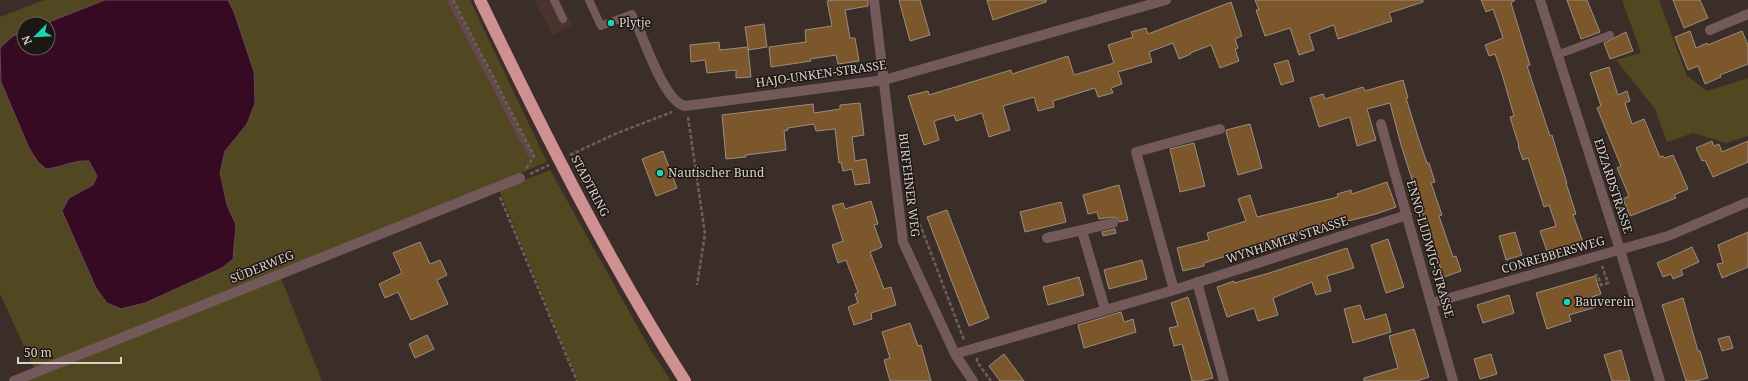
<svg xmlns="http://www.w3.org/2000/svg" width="1748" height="381" font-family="'Noto Serif',serif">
	<rect width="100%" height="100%" fill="#3b2d27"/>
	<path fill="#48342c" d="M534,0H559L573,25L553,35Z"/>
	<path fill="#514821" d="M44,0H105L44,24H24V32L13,36L0,48V17Z
		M228,0H470L547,162L392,228L279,273L322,381H21L36,372L0,294V80L29,148L38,162L61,167L75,161H89L97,176L93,185L69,198L121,309L145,303L222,268L233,259L236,225L227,205L220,173L225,151L235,137L234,12Z
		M1622,0H1659L1687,76L1707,91L1748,78V136L1726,143L1693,133L1667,142L1655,109L1616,60L1641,53Z
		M550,170L650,349L671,381H578L499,190Z"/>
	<path fill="#370a23" stroke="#684656" d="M105,0H228L234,12L254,72L255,103L247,124L225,151L220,173L227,205L236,225L233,259L222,268L145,303L121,309L107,303L96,288L62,211L69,198L93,185L97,176L89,161C73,160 63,167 46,169L38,162L29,148L1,82L0,48L13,36L24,32V48H48V24H44Z"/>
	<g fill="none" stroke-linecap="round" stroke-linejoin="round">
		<path stroke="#684656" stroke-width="4" d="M449,0L530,155"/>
	</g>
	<path fill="#7c572b" stroke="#9a8e82" d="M834,0H868V6L845,10L850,38H855L859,61L838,64L836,55L810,59L811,61L771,67L769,47L806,42L805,30L832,26L827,1Z
		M899,0H920L930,35L910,41Z
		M987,0H1046V2L993,20Z
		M1255,0H1423V2L1389,13L1392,21L1338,39L1334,25L1309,34L1314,50L1299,55L1290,28L1265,36L1256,10H1259Z
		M1481,0H1515L1511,3L1530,65L1527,66L1550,136L1552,135L1558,155L1567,183H1566L1576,214L1573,215L1584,245L1549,257L1540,231L1556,226L1549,205L1544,207L1528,158L1523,160L1518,146H1519L1510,117L1514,116L1502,74L1495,54L1489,56L1485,45L1503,38L1493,9L1486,12Z
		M1567,0H1587L1600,32L1581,39Z
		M1673,0H1700L1708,18L1684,28Z
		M1231,2L1242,36L1235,39L1238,48L1235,49L1239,61L1220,68L1211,45L1190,53L1191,54L1179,59L1173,43L1149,52L1152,62L1118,72L1122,84L1111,88L1113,93L1098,97L1095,88L1053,101L1054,107L1038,111L1034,97L1003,106L1010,130L989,137L982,113L956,121L954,115L934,121L939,140L924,145L908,96L928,91L929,95L1011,70L1012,74L1068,56L1074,75L1114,63L1108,45L1133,37L1131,32L1146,28L1148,34Z
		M764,24L767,47L748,50V48L751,77L736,78V70L707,73L705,60L691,62L690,45L719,42L720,50L748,47L745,27Z
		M1690,31L1696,48L1707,43L1708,45L1742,31L1748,45V64L1720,75L1721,77L1705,84L1698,66L1688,70L1675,37Z
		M1626,32L1633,51L1610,59L1604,43Z
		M1288,60L1294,81L1281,85L1274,64Z
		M1609,67L1618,95L1627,91L1630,101L1625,103L1632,124L1644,119L1660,157L1663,156L1664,158L1673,155L1688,189L1674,195L1676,198L1630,216L1623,199L1629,196L1617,168L1621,166L1597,108L1601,106L1590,73Z
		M1403,80L1408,98H1406L1419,140L1427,163H1429L1435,182L1431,183L1442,215L1439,216L1453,257L1456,256L1461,271L1444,277L1429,237L1430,236L1401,145L1390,103L1367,109L1376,140L1357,146L1350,117L1319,127L1310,98L1323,94L1325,99L1363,87L1365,91Z
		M860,103L864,135L852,137L855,161L866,159L870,183L855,185L852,169L843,171L841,162L839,163L835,129L816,131L814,124L788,128V130L784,131L786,150L746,155V157L726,159L722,115L813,104L814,113L840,109V105Z
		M1250,124L1262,168L1238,175L1226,132V130Z
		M1712,141L1714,146L1719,144L1722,152L1748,141V162L1713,177L1705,160L1702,161L1696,148Z
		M1194,143L1205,186L1180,192L1170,149Z
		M663,151L677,188L656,196L642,159Z
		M1387,182L1396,207L1376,214L1297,234V236L1267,243L1204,263V266L1183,271L1177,248L1209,240L1207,233L1246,221L1238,199L1250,195L1257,217L1338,197L1337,194L1351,190L1352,194Z
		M1119,185L1128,220L1119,222L1117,218L1112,217L1099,219L1097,212L1088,214L1083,195Z
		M871,201L878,224L874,225L882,247L870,252L884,289L891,287L896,305L871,313L872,319L854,325L848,307L858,303L855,294L858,292L846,260L838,263L832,245L843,241L832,206L843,203L845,209Z
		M1061,202L1066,222L1025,232L1020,212Z
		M947,210L989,318L969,326L927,217Z
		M1115,229L1116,233L1103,236L1102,232Z
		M1515,232L1522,255L1506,260L1499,236Z
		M1748,232V267L1722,278L1717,264L1723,263L1718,245Z
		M1388,239L1404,287L1386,293L1371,245Z
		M420,242L430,264L440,260L447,275L437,280L448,304L411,320L398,292L385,298L379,284L402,273L393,253Z
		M1692,247L1699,262L1681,270L1683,275L1673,279L1671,274L1663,277L1657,263Z
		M1347,248L1354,268L1327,276L1331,291L1316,295L1312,282L1273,298L1278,315L1258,321L1254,308L1227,317L1217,287L1234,281V283L1266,274Z
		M1142,260L1147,279L1109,289L1104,270Z
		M1595,276L1601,294L1592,297L1596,307L1569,315L1571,321L1547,329L1536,293Z
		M1079,277L1084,295L1048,305L1043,287Z
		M1509,295L1514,313L1483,323L1477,305Z
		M1188,297L1213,378L1200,381H1192L1182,344L1174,346L1169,328L1178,326L1171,303Z
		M1683,298L1698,351H1700L1708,378L1696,381H1686L1662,305Z
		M1360,305L1365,320L1386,314L1391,332L1353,343L1344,309Z
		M1121,312L1124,322L1133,319L1136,332L1084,348L1078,325Z
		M910,323L918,346L921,345L931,381H890L884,360L890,358L882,332Z
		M1414,329L1429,377L1417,381H1364V378L1398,368L1389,336Z
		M427,335L434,349L415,358L409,344Z
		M1729,336L1733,348L1722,351L1718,339Z
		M1621,350L1630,381H1612L1604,355Z
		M1004,354L1024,381H1000L989,366Z
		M1491,354L1497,374L1480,379L1474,359Z"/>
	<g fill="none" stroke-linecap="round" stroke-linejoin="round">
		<path stroke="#6d605b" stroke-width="2.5" stroke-dasharray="4 2" stroke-linecap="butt" d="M453,0L534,156L525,170
			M688,117L705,234L697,285
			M570,155L615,134L672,112
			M530,174L549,165
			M500,197L577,381
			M912,214L921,227L964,340
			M1595,277L1596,275L1598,276L1601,285L1608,283L1602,266
			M977,358V362L991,381"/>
		<path stroke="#74595a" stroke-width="8" d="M554,0L563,19
			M589,0L601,26L632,14L637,25
			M1557,55L1610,35"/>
		<path stroke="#74595a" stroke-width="10" d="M874,0L903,242L955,354L973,381
			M1540,0L1620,250L1660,381
			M637,25C646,44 665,102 685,106L884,80L1166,0
			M1710,30L1748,14
			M1381,124L1453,381
			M1082,231L1105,309
			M1047,238L1113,223
			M1197,282L1224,381
			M1174,290L1136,152L1220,129
			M1432,303L1668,236L1748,202
			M955,354L1174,290L1407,215
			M14,381L520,178"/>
		<path stroke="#cf9092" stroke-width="12" d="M480,0C542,129 608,261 685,381"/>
	</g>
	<g fill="#1bd5b1" stroke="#1d1714" stroke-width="1.5">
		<circle cx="611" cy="23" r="4"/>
		<circle cx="660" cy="173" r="4"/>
		<circle cx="1567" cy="302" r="4"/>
	</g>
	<g text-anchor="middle" stroke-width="3" stroke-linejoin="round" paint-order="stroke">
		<g font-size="12" fill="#dad1cd" stroke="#1d1714" text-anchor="start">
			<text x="619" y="27">Plytje</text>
			<text x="668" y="177">Nautischer Bund</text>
			<text x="1575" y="306">Bauverein</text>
		</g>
		<g font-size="12" fill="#dad1cd" stroke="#1d1714">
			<text transform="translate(821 74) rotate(-8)" y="4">HAJO-UNKEN-STRASSE</text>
			<text transform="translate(909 185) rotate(83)" y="4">BURFEHNER WEG</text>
			<text transform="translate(590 186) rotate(62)" y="4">STADTRING</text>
			<text transform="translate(1613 186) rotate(72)" y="4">EDZARDSTRASSE</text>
			<text transform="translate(1287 240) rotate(-18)" y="4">WYNHAMER STRASSE</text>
			<text transform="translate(1430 249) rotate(74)" y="4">ENNO-LUDWIG-STRASSE</text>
			<text transform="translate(1553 255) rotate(-16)" y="4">CONREBBERSWEG</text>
			<text transform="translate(262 267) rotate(-22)" y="4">SÜDERWEG</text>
		</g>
	</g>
	<g transform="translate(36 36) rotate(246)"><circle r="19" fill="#1d1714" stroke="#69615e"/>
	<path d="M0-3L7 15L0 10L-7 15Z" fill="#1bd5b1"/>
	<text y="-6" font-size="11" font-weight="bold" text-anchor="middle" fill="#dad1cd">N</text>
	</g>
	<path d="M18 357v6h103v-6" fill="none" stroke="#dad1cd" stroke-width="2"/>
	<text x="24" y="357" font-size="12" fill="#dad1cd" stroke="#1d1714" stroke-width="3" paint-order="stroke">50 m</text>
</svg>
